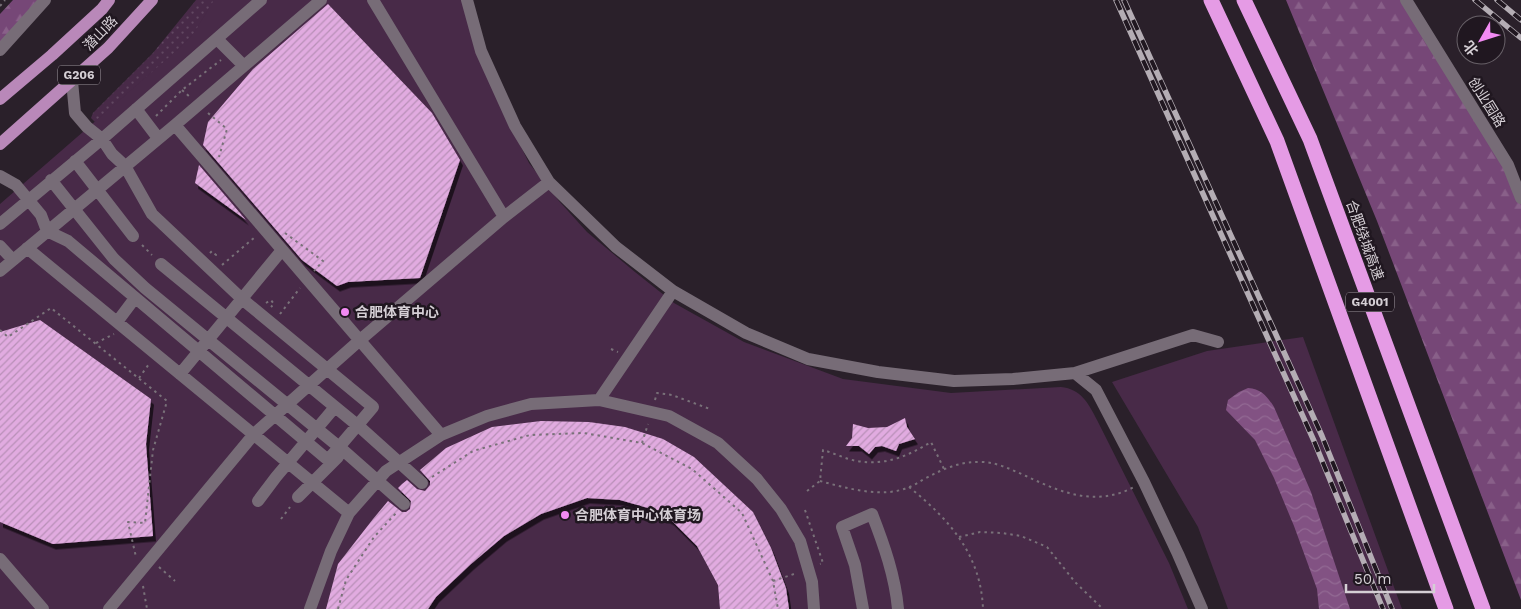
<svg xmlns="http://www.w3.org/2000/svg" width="1521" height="609" font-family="'Work Sans','Noto Sans SC',sans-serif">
	<defs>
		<pattern id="grass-dots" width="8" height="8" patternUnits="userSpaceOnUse" patternTransform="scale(1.25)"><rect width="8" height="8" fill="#482a48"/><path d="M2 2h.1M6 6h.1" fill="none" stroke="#624862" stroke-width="1.8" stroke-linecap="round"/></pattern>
		<pattern id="forest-firs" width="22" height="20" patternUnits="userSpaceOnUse" patternTransform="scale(1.25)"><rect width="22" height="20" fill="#764777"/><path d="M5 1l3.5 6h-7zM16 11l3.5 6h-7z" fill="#896089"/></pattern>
		<pattern id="water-waves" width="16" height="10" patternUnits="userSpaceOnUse" patternTransform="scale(1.25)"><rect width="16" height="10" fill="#825283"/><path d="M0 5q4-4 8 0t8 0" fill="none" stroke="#936a94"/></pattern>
		<pattern id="building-hatch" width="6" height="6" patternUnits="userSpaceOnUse" patternTransform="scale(1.25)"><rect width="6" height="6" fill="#e1abe0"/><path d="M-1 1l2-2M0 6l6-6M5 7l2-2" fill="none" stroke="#b990b8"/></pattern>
		<filter id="shadow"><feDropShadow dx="3" dy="5.5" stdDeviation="0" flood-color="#0009"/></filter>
	</defs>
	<rect width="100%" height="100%" fill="#2a202a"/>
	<path fill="url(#grass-dots)" d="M196,0H253L95,122L91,118L93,113L153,53Z"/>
	<path fill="url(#forest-firs)" d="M13,0H39L0,44V14Z
		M1286,0H1406L1521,198V600L1377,221Z"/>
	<path fill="#482a48" d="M214,0H463L493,90L529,163L559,201L587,232L635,272L674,303L744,342L843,379L951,393L1061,387C1081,389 1089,404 1097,420L1169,563L1188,609H0V204L183,45L194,33Z
		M1303,337L1402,609H1228L1198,527L1112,382L1207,351Z"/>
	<path fill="url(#water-waves)" d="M1248,388C1261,389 1267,396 1274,407L1311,492L1350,609H1319L1317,589L1294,526L1274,478L1255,440L1226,410L1228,400L1239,392Z"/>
	<path fill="url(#building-hatch)" filter="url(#shadow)" d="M328,4L432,113L460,160L420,278L348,282L337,286L302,260L203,145L208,122L253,69Z
		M199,165L246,220L195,183Z
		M40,320L151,399L146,444L153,536L53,544L0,522V332Z
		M905,418L907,427L915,439L899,444L896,451L882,446L875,447L869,454L859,446H846L852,438L853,424L868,428L887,427Z
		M541,421L589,422L625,427L663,439L694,457L753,512L771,548L786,588L789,609H720L718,585L697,546L671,520L648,508L620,500L587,498L541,514L504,536L471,564L436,597L428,609H326L338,564L373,519L388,501L402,512H406L410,509L411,501L398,488L402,484L407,480L417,489L425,491L430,485V481L420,470L446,448L492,427Z"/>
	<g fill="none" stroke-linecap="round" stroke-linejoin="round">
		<path stroke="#797179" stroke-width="2" stroke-dasharray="2.5 4" stroke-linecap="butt" d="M0,6L5,0
			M182,90L190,97
			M208,113L227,129L219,157
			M156,116L182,90L221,60
			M285,233L323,261L314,271
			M142,245L152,255
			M210,253L212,251L216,255L214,257
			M222,265L255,237
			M266,303L271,300L274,304L271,307
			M280,314L300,288
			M0,330L8,337L51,308L167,401L153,450L145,523L128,522L136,557
			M96,343L114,334
			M611,349L618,352
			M139,378L149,364
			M655,400L657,393L672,395L710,409
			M642,443L648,424
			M432,477L473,451L530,435L584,433L642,443L692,469L742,513L773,581L778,609
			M820,481C846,488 883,499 909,487C915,485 920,481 926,478C945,468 961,461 983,462C999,463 1012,470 1026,476C1062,493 1096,507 1134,487
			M909,487C950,520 981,555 983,609
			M807,491L820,481L823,450C834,453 845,459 857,461C885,466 908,456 931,442L944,469
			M805,510L823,563L820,564
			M281,519L290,507
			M959,537L980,532L1002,533L1021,536L1047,547L1075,582L1103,609
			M159,567L175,581
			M773,581L797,573
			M143,586L147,609
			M338,609L346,580L374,537L397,512"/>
		<path stroke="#776c77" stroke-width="12" d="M373,0L504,217
			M467,0L481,51L515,126L549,182L616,247L673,291L746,333L808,359L878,372L954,381L1013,379L1075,373L1193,335L1218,342
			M1406,0L1508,165L1521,198
			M217,39L244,66
			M0,50L45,0
			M136,109L158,138
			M175,125L441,435
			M75,161L133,236
			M0,176L16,185L41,215L47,231L68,241L328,460L373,407L242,299L152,214L125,166L112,154L102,139L87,127L75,113L72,81
			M51,180L114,259L145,288L344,451L404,504
			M0,224L102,139L261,0
			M0,246L13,260
			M27,248L349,513
			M161,264L362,429L422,483
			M0,271L175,125L321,0
			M117,322L135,298
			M1075,373L1096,390L1144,482L1178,554L1202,609
			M180,374L282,250
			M599,400L673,291
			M298,497L338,457
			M258,501L276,477L335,407
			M0,559L43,609
			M109,609L254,434L360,340L504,217L549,182
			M310,609L331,551L349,513L386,471L441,435L487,416L531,404L599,400L669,416L718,443L757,479L781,509L800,541L812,582L814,609
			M863,609L855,565L842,527L872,514C884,545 895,576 898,609"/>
		<path stroke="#b988b9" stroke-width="12" d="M0,99L52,55L102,9L109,0
			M0,144L108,48L152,0"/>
		<path stroke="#e59be5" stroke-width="15" d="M1211,0L1277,141L1446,609
			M1244,0L1310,139L1483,609"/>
		<g stroke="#b4adb4" stroke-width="5.5">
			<path id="rail" d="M1116,0L1314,441L1383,609
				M1124,0L1322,436L1392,609
				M1475,0L1521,38
				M1497,0L1521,20"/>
		</g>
		<use href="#rail" stroke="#201720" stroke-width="4" stroke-dasharray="11" stroke-linecap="butt"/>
	</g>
	<g fill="#f28af3" stroke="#201720" stroke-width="2">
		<circle cx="345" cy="312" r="5"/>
		<circle cx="565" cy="515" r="5"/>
	</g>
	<g text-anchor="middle" stroke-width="5" stroke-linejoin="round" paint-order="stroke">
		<g fill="#201720" stroke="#9f989f" stroke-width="1">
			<rect x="58" y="65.5" width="42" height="19" rx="4"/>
			<rect x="1346" y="292.5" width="48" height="19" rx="4"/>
		</g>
		<g font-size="12" font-weight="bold" fill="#d5cfd5">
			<text x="79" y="79">G206</text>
			<text x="1370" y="306">G4001</text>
		</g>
		<g font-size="14" fill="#d5cfd5" stroke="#201720">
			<text transform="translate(100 33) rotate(-46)" y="5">潜山路</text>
			<text transform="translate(1487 102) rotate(58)" y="5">创业园路</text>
			<text transform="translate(1365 240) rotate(70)" y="5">合肥绕城高速</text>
		</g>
		<g font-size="14" font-weight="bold" fill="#d5cfd5" stroke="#201720" text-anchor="start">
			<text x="355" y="317">合肥体育中心</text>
			<text x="575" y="520">合肥体育中心体育场</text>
		</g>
	</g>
	<g transform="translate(1481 40) rotate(231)"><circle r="24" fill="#201720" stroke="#686168"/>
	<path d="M0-4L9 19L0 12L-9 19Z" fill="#f28af3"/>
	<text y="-8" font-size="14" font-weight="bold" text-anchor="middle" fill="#d5cfd5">北</text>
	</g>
	<path d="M1346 584v8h88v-8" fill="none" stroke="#d5cfd5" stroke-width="2.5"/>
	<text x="1354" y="584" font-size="15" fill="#d5cfd5" stroke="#201720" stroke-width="4" paint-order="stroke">50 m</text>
</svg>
